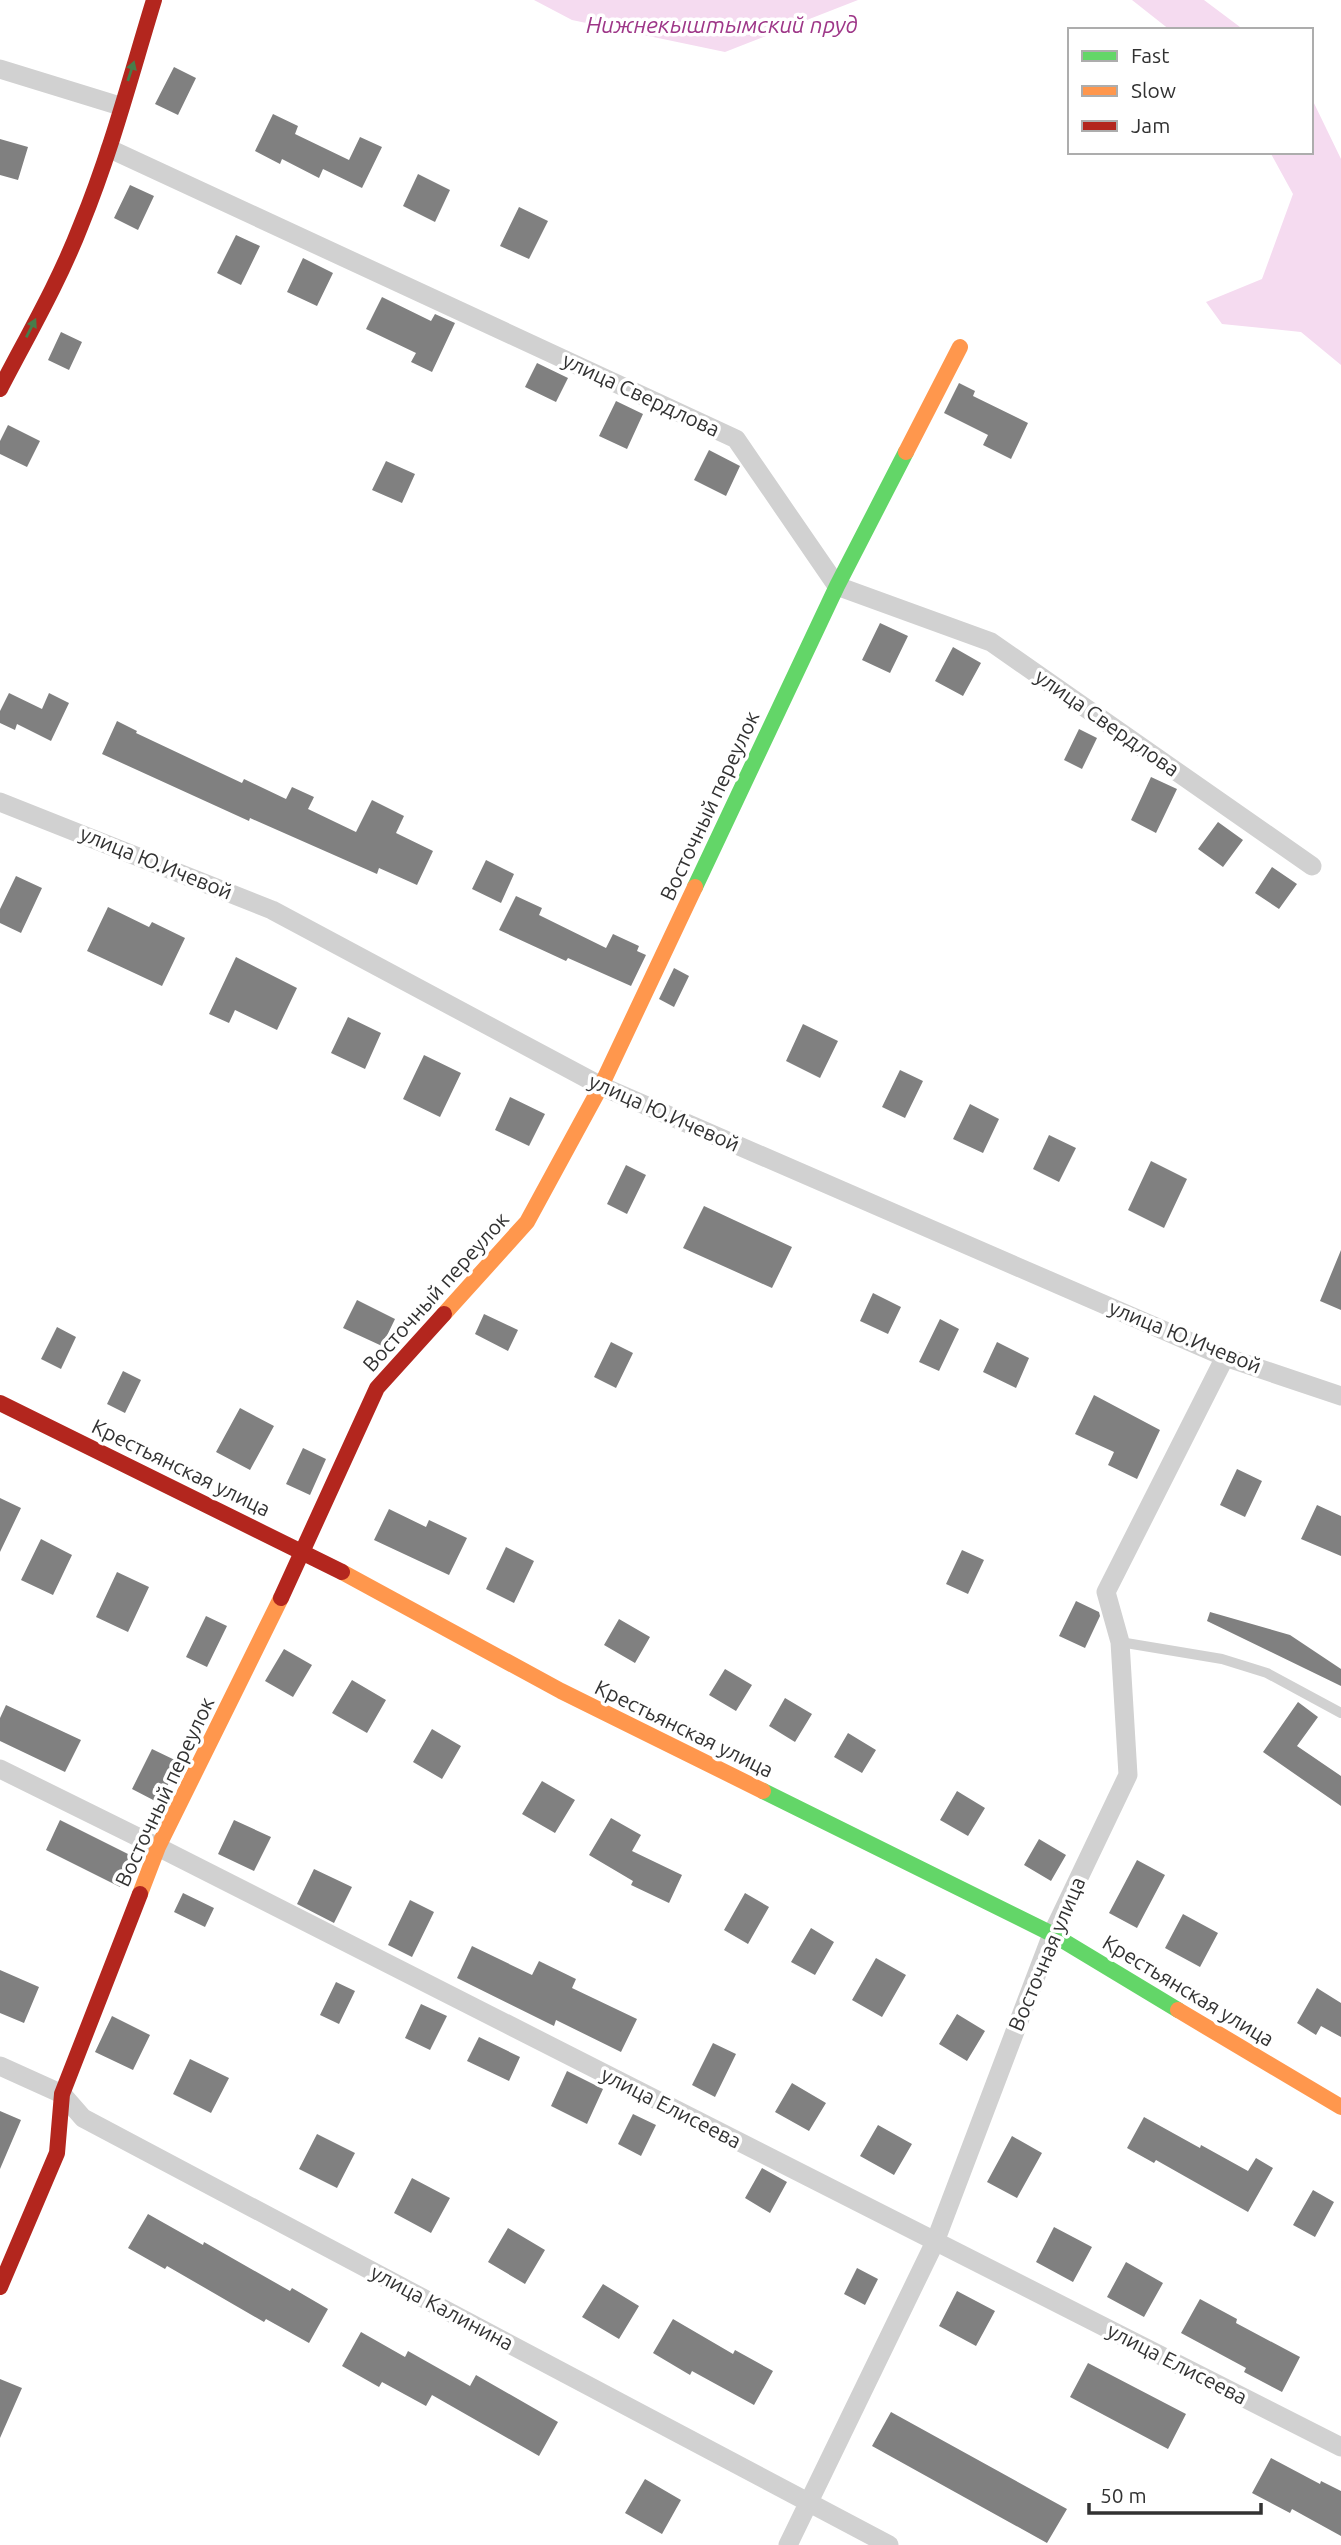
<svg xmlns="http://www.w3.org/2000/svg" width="1341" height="2545" font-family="Ubuntu,sans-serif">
	<rect width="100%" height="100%" fill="#fff"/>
	<path fill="#f5dbf0" d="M534,0H858L725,52L572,20Z
		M1132,0H1204L1244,30H1170Z
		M1311,97L1341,159V365L1301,332L1222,324L1206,302L1262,279L1293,194L1270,152H1311Z"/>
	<path fill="#808080" d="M174,67L196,78L178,115L155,104Z
		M273,114L298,126L295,134L349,160L360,137L382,147L362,188L323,169L319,178L282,159L280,164L255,151Z
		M0,139L28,147L18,180L0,175Z
		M418,174L450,190L435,222L403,206Z
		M130,185L154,196L138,230L114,218Z
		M519,207L548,221L529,259L500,246Z
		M236,235L260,246L241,285L217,273Z
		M303,258L333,273L317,306L287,292Z
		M382,297L431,321L435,314L455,323L432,372L411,362L416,353L366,329Z
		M61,332L82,342L69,370L48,360Z
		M537,363L568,378L556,402L525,387Z
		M959,383L975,391L973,396L1028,423L1011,459L983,445L988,435L944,413Z
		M616,401L643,414L627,449L599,436Z
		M8,425L40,441L27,467L0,454V441Z
		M709,450L740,466L726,496L694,480Z
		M386,461L415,474L402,503L372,490Z
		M880,623L908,636L890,673L862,660Z
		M953,647L981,663L963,696L935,681Z
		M9,693L42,709L49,693L69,703L51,741L17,724L15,730L0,723V711Z
		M117,721L137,731L136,733L242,783L244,779L286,799L292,787L314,797L308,809L356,832L372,800L404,816L396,833L433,851L417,885L379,868L377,874L250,818L249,821L102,754Z
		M1079,729L1097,738L1082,769L1064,760Z
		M1151,777L1177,789L1156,833L1131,820Z
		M1218,822L1243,840L1223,867L1198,849Z
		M486,860L514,874L501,903L472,889Z
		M1272,867L1297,884L1279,909L1255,893Z
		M16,876L42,888L21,933L0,923V909Z
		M516,896L542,908L539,915L606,948L613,934L639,946L637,951L646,955L631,986L568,958L566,961L499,930Z
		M108,907L149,927L152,922L185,938L162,986L87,951Z
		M236,957L297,988L277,1030L235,1010L229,1023L209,1014Z
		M674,968L689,976L674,1007L659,999Z
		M348,1017L381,1033L365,1069L331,1053Z
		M803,1024L838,1041L820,1078L786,1061Z
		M424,1055L461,1073L440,1117L403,1099Z
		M900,1070L923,1081L905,1118L882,1107Z
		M510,1097L545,1114L529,1146L495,1130Z
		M970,1104L999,1119L983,1153L953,1139Z
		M1049,1135L1076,1148L1059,1182L1033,1169Z
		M1151,1161L1187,1179L1164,1228L1128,1210Z
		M626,1165L646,1175L627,1214L607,1204Z
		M704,1206L792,1247L772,1288L683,1248Z
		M1341,1250V1310L1320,1301Z
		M873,1293L901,1307L888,1334L860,1321Z
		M357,1300L395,1319L382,1346L343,1328Z
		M484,1314L518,1330L508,1351L475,1334Z
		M940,1319L959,1329L939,1371L919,1362Z
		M57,1327L76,1337L61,1369L41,1359Z
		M611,1342L633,1353L616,1388L594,1377Z
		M997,1342L1029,1358L1016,1388L983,1372Z
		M123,1371L141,1380L125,1413L107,1404Z
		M1094,1395L1160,1430L1137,1479L1108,1465L1114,1452L1075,1434Z
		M240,1408L274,1426L250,1470L216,1452Z
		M303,1448L326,1459L310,1495L286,1484Z
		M1237,1469L1262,1481L1245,1517L1220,1505Z
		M0,1498L21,1508L0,1552Z
		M1317,1505L1341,1516V1556L1301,1539Z
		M389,1509L426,1527L429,1520L467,1538L449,1575L374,1540Z
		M41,1539L72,1555L53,1595L21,1580Z
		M506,1547L534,1561L514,1603L486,1589Z
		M962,1550L984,1560L968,1594L946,1584Z
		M117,1572L149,1587L128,1632L96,1617Z
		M1076,1601L1099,1612L1100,1616L1085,1648L1059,1636Z
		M1210,1612L1290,1635L1341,1669V1686L1207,1621Z
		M206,1616L227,1626L207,1667L186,1657Z
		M619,1619L650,1637L635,1663L604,1645Z
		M284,1649L312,1665L293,1697L265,1681Z
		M725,1669L752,1685L736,1711L709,1695Z
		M352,1680L386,1700L367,1733L332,1713Z
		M785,1698L812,1714L795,1742L769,1726Z
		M1298,1702L1318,1717L1297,1746L1341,1776V1806L1263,1752Z
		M6,1705L81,1740L65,1772L0,1741V1718Z
		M432,1729L461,1746L442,1779L413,1762Z
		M848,1733L876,1750L862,1773L834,1757Z
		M152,1749L179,1762L159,1803L132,1789Z
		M542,1781L575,1800L555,1833L522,1814Z
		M957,1791L985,1808L968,1836L940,1820Z
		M611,1818L641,1835L632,1851L682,1875L669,1903L631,1885L633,1881L589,1855Z
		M60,1820L134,1857L120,1887L46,1850Z
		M234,1820L271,1837L254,1871L218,1854Z
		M1039,1839L1066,1855L1051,1881L1024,1865Z
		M1137,1860L1165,1875L1137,1928L1109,1913Z
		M314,1869L352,1887L334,1923L297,1904Z
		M183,1893L214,1908L205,1927L174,1912Z
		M745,1893L769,1907L748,1944L724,1930Z
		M410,1900L434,1912L412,1957L388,1945Z
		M1183,1914L1218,1933L1200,1967L1165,1948Z
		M811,1928L834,1942L815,1975L791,1962Z
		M472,1946L532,1975L539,1961L576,1979L572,1988L637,2019L621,2052L556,2020L554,2026L457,1978Z
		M876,1958L906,1975L882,2017L852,2000Z
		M0,1970L39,1987L24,2023L0,2013Z
		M336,1982L355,1991L339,2024L320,2015Z
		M1317,1988L1341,2003V2037L1321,2026L1316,2035L1297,2023Z
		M421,2004L447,2016L430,2050L405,2038Z
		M957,2014L985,2031L967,2061L939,2044Z
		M112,2016L150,2035L133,2070L95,2052Z
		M479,2037L520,2057L509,2081L467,2061Z
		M713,2043L736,2054L715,2097L692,2085Z
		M190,2059L229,2078L211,2113L173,2094Z
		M567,2071L603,2089L587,2124L551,2106Z
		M792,2083L826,2103L809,2131L775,2112Z
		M0,2111L21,2120L0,2169Z
		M633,2114L656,2125L641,2156L618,2144Z
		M1144,2117L1200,2148L1201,2145L1248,2171L1256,2158L1273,2168L1248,2212L1156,2160L1154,2163L1127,2148Z
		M878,2125L912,2144L894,2175L860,2156Z
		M317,2134L355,2153L337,2188L299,2169Z
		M1012,2136L1042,2153L1017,2198L987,2182Z
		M762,2168L787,2182L770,2213L745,2198Z
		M412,2178L450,2198L431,2233L394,2213Z
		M1313,2190L1334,2202L1315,2237L1293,2225Z
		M148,2214L203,2245L204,2242L290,2291L292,2288L328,2309L309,2343L266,2319L264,2322L167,2266L165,2269L128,2248Z
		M1054,2227L1092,2247L1073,2282L1036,2262Z
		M508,2228L545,2250L525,2284L488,2262Z
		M1126,2262L1163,2283L1144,2317L1107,2297Z
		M857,2268L878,2279L865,2305L844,2294Z
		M603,2284L639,2306L619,2339L582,2317Z
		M957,2291L995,2311L976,2346L939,2326Z
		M1200,2299L1237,2319L1236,2323L1300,2357L1282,2392L1244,2372L1246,2368L1181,2333Z
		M673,2319L733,2354L735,2350L773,2371L754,2405L692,2371L690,2375L653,2353Z
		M361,2332L405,2357L408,2351L470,2386L476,2375L558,2422L539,2456L432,2395L426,2406L382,2382L379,2387L342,2366Z
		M1088,2363L1186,2414L1168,2449L1070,2397Z
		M0,2379L22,2388L0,2438Z
		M891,2412L1067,2509L1047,2543L872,2446Z
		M1271,2458L1320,2484L1321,2481L1341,2491V2536L1292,2509L1290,2513L1252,2493Z
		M645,2479L681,2500L662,2534L625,2513Z"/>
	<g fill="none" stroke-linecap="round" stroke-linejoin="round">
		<path stroke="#d1d1d1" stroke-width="10" d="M1120,1642L1222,1659L1267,1673L1341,1713"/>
		<path stroke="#d1d1d1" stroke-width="19" d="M0,69L120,106
			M110,149L736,439L837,586L991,642L1312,866
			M0,802L272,910L601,1086L1225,1357L1341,1396
			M0,1769L158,1847L1341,2447
			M0,2066L62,2094L83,2118L889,2545
			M788,2545L935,2242L1052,1934L1128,1775L1120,1642L1106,1592L1225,1357"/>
		<path stroke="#63d668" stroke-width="16" d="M695,887L837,586L906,452
			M763,1791L1052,1934L1178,2010"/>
		<path stroke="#ff974d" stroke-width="16" d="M906,452L960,347
			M444,1314L527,1222L601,1086L695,887
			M342,1572L561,1691L763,1791
			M140,1894L158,1847L281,1598
			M1178,2010L1341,2107"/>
		<path stroke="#b3261e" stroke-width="16" d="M0,389C28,335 59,282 81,225C111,152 131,75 154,0
			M0,1403L342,1572
			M281,1598L377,1388L444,1314
			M0,2287L57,2153L62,2094L140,1894"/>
	</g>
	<defs><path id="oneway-solid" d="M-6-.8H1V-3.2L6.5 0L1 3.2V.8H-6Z" transform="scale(1.75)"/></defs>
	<g fill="#487c4a">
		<use href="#oneway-solid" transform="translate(131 71) rotate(-72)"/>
		<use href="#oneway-solid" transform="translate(31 328) rotate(-63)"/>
	</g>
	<g text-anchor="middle" stroke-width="7" stroke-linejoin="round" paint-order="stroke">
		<g font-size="21" fill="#323232" stroke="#fff">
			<text transform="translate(641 395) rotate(25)" y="7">улица Свердлова</text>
			<text transform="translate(1107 723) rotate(35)" y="7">улица Свердлова</text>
			<text transform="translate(710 806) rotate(-65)" y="7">Восточный переулок</text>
			<text transform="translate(156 863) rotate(22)" y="7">улица Ю.Ичевой</text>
			<text transform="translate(664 1113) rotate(24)" y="7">улица Ю.Ичевой</text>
			<text transform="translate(436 1292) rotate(-48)" y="7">Восточный переулок</text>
			<text transform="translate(1185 1337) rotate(22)" y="7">улица Ю.Ичевой</text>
			<text transform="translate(181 1468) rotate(26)" y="7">Крестьянская улица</text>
			<text transform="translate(684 1729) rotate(26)" y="7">Крестьянская улица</text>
			<text transform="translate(165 1792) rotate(-65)" y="7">Восточный переулок</text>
			<text transform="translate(1047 1954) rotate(-67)" y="7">Восточная улица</text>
			<text transform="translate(1188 1991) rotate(31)" y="7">Крестьянская улица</text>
			<text transform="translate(671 2108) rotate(27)" y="7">улица Елисеева</text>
			<text transform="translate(442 2308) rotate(28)" y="7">улица Калинина</text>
			<text transform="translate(1177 2364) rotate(27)" y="7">улица Елисеева</text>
		</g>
		<g font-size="23" font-style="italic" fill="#9e3788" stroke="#fff">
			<text x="722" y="33">Нижнекыштымский пруд</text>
		</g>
	</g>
	<rect x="1068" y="28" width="245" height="126" fill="#ffffff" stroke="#adadad" stroke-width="2"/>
	<rect x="1082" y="51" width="35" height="10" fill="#63d668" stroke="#adadad" stroke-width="2"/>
	<text x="1131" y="63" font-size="21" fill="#323232">Fast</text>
	<rect x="1082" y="86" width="35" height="10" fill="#ff974d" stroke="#adadad" stroke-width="2"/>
	<text x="1131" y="98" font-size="21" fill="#323232">Slow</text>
	<rect x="1082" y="121" width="35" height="10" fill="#b3261e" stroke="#adadad" stroke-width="2"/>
	<text x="1131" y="133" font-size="21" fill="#323232">Jam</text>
	<path d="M1089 2503v10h172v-10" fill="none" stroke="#323232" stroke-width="3.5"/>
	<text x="1100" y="2503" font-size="21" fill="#323232" stroke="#ffffff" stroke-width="5" paint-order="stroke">50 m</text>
</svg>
